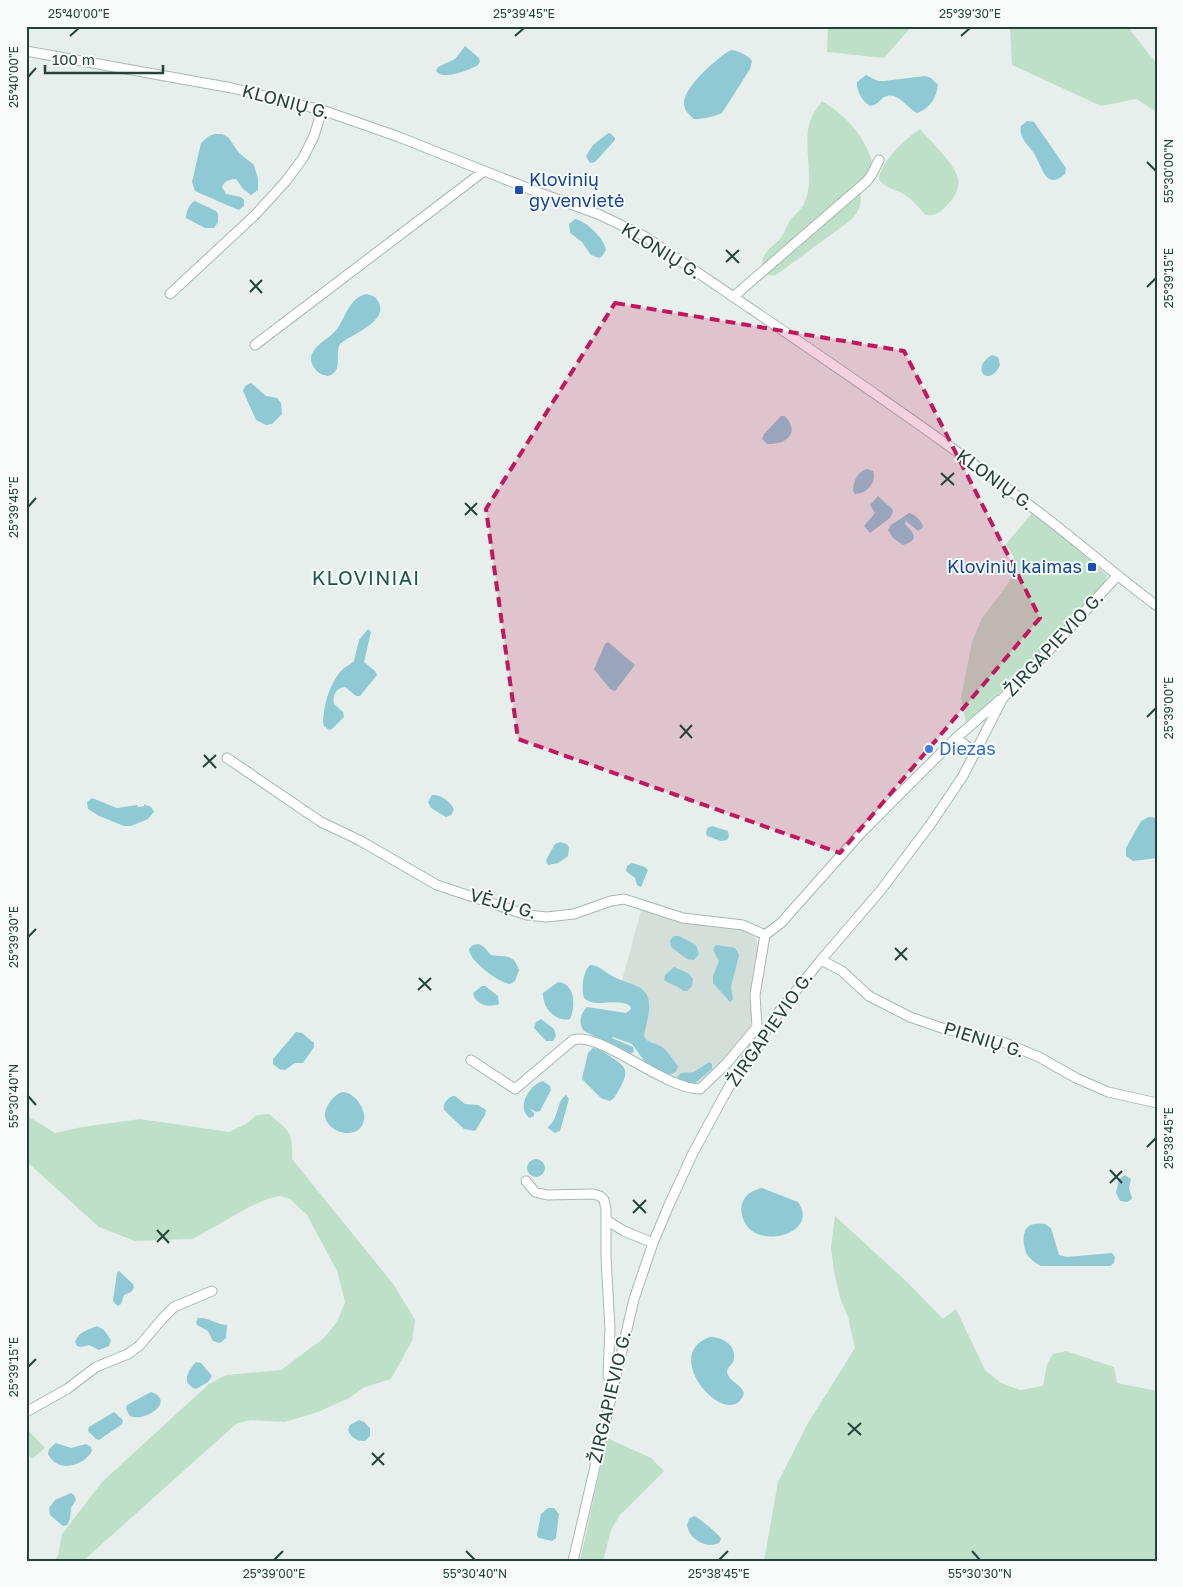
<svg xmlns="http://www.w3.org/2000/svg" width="1183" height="1587" font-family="'Golos Text',sans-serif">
	<rect width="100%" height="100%" fill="#e6efeb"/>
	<path fill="#d4dfda" d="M642,908L742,929L748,931L757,940L758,945L751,1026L749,1031L734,1051L705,1080L698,1084L694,1085L671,1078L676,1072L656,1044L650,1043L644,1036L649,1007L638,986L622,980Z"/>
	<path fill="#bfe0c8" d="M828,26H912L884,58L827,52Z
		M1010,26H1127L1157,64V112L1136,99L1101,106L1012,65Z
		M822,101C843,114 859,129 869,153C870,156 872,160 872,164C871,172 864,178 860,184C861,201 863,207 851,220L776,275C767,277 759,269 763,259C765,251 774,245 780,239C784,234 786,228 789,222C793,216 800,211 804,204C817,176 799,142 813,114C816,109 819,105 822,101Z
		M920,129C930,140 955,165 958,178C960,187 955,197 949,203C942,211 938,216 926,215C919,208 913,200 905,195C896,189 886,189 879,180C879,173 881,171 884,165C897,147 902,142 920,129Z
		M1033,512L1107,575L1104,584L1015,679L966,723L961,698L972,642L982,618L1005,588L1013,574L1014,558L1006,544Z
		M269,1114C290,1132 293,1131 292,1159L394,1285L415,1320L412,1341L391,1379L365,1387L349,1398L318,1412L285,1422L250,1420L236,1424L83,1561H53L58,1556L62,1534L102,1482L209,1384L226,1375L281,1370L324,1338L337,1322L345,1302L337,1271L307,1215L290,1199L280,1196L270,1198L249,1207L193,1239L135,1241L99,1227L26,1161V1115L55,1133L82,1127L140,1119L229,1132L246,1124L257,1115Z
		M835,1216L906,1281L943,1319L956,1309L985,1370L1001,1383L1020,1390L1043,1386L1047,1364L1053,1354L1066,1351L1114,1367L1117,1383L1157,1391V1561H764L778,1482L808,1423L855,1348L848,1317L840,1298L834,1271L831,1248Z
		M26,1428L45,1448L32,1459L26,1452Z
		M607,1438L651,1458L664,1471L620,1515L611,1530L603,1561H580Z"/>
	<path fill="#8ec9d4" d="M465,46L479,58L480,61L478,65C470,70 442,81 436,71L438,67L455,59Z
		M731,50C739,51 748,55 752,61L750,69L722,113C718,116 698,120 694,119C689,115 683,109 684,102C685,86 718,57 731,50Z
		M866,75L878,81H884L925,76L931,78L938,85C936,99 930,108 917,113C907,108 897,90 884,97C879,101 877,105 870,106C863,102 856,91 857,82Z
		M1027,121L1034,122L1066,168L1065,174C1047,190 1043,170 1036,157C1031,146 1018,140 1021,126Z
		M610,133L615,138V140L595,162L590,163L586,156L593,145L607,134Z
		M215,134H222L228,137L239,153L254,165L258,179V190L251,195L243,189L236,179C230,179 224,181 222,187L226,194L241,197L244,200V206L239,210L229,206L195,191L192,182L201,143L209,136Z
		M195,201L216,211L218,214V222L214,228H205L186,218C186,213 189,203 195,201Z
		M575,219C586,221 605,239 606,250L602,256L599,258L591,255L582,242L570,233L569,224Z
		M366,294C372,295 377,297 379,303C388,322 350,335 340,344C334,355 344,371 328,376C322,375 318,373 315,369C301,350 328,341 337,329C346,317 349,298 366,294Z
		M992,355L998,357L1000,365C989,389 969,368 992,355Z
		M251,383L266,396L277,398L281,403L282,414L272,424L266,425L256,420L243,391L245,386Z
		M781,416H785C801,434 785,445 767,444L762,439L764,434Z
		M867,469L873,471C877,482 867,494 855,494L853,491C854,480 857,472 867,469Z
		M878,496L893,510V512L890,518L870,533L864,526L875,513L870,505Z
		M909,513C915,514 922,521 923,527L918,531L906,521L905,524C914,533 920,540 903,545L893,538L888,530L891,525Z
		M368,629L371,632L364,662L375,671L377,675L360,696H356L345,687C336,688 332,696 334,704L343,712L344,717L332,729L329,730L324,726L323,722C324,704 330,681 344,668C347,666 351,664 354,661L359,640Z
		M608,642L635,665L615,691L610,689L594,669L605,644Z
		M432,795C440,794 452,802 454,810L451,815L446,817L431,808L428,802Z
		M92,798L117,808L137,805L138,807L144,806V804L151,807L154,812L148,819L131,826H124L99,816L88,809L87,802Z
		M1149,817L1157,818V858L1133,861L1126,856V848L1141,821Z
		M712,826L728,831L729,837L727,840L721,841L707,836L706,833L707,828Z
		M560,842L567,844L569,848L568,856L558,863L548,865L546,860L555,844Z
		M632,863L645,867L648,870L641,887L637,885L635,878L626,871L627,866Z
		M673,936H679L696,945L699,954L694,960L687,959L671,947L670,941Z
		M479,944L484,947L491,955C505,958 513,952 519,970L515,981L510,984C498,982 469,961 469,949L473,945Z
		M717,945L735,948L739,955L731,987L733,999L730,1002L713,983V976L719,961L713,950L715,946Z
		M590,965C599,965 606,973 614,977C621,981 629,982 637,986C657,995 647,1019 644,1036C648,1044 655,1042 662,1047C669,1052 673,1060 678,1066C677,1072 674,1075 668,1074L645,1062L632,1044L613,1037L612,1038L633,1047L634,1052L630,1054L584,1031C578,1023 580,1014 587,1007L626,1013L631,1009L630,1006C617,997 595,1009 584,998C581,988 583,972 590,965Z
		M674,967L688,973L693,979L692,986L687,991H683C676,984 670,985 664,980L665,975Z
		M558,982C575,983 576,1006 570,1019C556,1023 542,1007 543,993Z
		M482,986H485L498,996L499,1004C489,1008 475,1005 473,993Z
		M541,1019L554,1029L556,1036L553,1041H546L534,1028L536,1022Z
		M296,1032L302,1033L314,1043V1047L303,1063H295L285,1070L279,1069L273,1064V1059Z
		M593,1048C600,1049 605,1053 611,1057C627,1067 629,1071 620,1088C617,1093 615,1098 610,1101L601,1098L582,1079L588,1053Z
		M709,1062L712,1064V1069L695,1083H686L677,1077L681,1073L694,1072Z
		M543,1081L550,1086L551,1090L540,1111L536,1112L529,1108L534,1113V1116L530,1118C515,1108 530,1084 543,1081Z
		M342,1092C354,1092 366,1108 364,1120C359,1146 313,1129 328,1105C332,1099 336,1094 342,1092Z
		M566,1095L569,1099L560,1131L555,1133L548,1128V1127C560,1117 556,1101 566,1095Z
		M455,1096L465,1104L478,1105L486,1110L485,1115L475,1131L464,1129L444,1110C442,1104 448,1096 455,1096Z
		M527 1168a9 9 0 1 1 18 0a9 9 0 1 1-18 0Z
		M1125,1175L1131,1179L1129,1188L1132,1199L1127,1202L1120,1201L1116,1193L1119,1179Z
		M762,1188L798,1202C820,1233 759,1250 745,1223C742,1217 740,1210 742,1204C745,1194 753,1190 762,1188Z
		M1045,1224L1051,1228L1059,1255L1067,1257L1112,1253L1115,1257L1114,1263L1110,1266H1041C1036,1263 1031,1260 1028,1256C1023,1249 1021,1231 1029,1226C1033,1223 1040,1224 1045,1224Z
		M119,1271L133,1284L134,1288L131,1292L124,1295L121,1304L118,1306L114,1303L113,1300L117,1273Z
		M198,1318C209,1317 217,1325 227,1325L226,1338L220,1343L213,1341L208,1331L197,1325L196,1322Z
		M97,1326L104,1330L111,1340L109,1346L99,1350L89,1345L81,1347L77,1346L75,1342C78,1332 88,1330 97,1326Z
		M710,1337C721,1337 736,1344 734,1358C734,1365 724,1368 728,1375C732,1383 741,1384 744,1393C731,1435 657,1355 710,1337Z
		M196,1362L201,1363L212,1376L208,1382L196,1389C180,1383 188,1371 196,1362Z
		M151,1392C177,1401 144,1423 130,1416L126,1409L127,1405Z
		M114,1412L123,1420L122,1424L99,1440L96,1439L88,1431L89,1427Z
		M359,1420L364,1422L370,1428V1436L365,1441C357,1441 351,1438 348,1430L350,1425Z
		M56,1443L71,1448L86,1444L91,1447L92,1451C83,1467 57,1473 48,1454L49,1449Z
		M71,1493L74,1495L76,1500L71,1508L70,1519L67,1525L63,1526L50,1515L49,1508L55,1500Z
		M548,1508H554L559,1514L556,1538L552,1541L539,1538L537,1535L541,1514Z
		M694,1516C698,1517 719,1534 721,1539L719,1543C706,1549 689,1539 687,1525L689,1519Z"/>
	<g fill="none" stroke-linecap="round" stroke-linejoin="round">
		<g stroke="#a8b8b2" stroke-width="11">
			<path id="street" d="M26,51L232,88L322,110L399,137L540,193L598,214L644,236C774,325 906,412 1032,507C1075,539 1114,574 1157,606
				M170,294L255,215L286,181L303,158L314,136L322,110
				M733,297L867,181L872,174L879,160
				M255,345L484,171
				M956,738L976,753
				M227,758L321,822L359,840L437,885L527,915L547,917L574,914L611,901L624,899L683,918L743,925L765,935
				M765,935L781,923L861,833L956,738L1000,700
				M821,960L842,971L869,996L910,1017L945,1029L1003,1042L1039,1057L1076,1078L1108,1092L1157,1103
				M760,1030L757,1027L755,995L765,935
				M471,1060L515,1089L573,1040C600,1031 664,1089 700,1089L727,1063L757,1027
				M526,1181L535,1192L547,1195L593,1194L600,1196L604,1200L606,1209V1258L610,1329L608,1376
				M606,1220L624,1231L653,1243
				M26,1412L67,1389L96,1367L128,1354L139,1346L162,1319L174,1307L212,1291
				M573,1561L634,1299L653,1243L669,1205L693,1153L720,1103L735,1076L778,1013L821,960L881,890L930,825L963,776L1003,698L1058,641L1117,576"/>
		</g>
		<use href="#street" stroke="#fff" stroke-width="9"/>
	</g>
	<path fill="#c2185b" fill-opacity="0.2" stroke="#c2185b" stroke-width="4" stroke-dasharray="10 6" stroke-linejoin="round" d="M615,303L904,351L1040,618L840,853L518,739L486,509Z"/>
	<path fill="none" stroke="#24423a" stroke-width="2" d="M70,36L79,28M515,36L524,28M961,36L970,28M28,77L36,68M1147,162L1156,171M726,250L739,263M726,262L739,250M250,280L262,293M1147,287L1156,278M250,292L262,280M941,473L954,485M941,485L954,473M465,503L477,515M28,507L36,498M465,515L477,503M1147,717L1156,708M680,725L692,738M680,738L692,725M204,755L216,768M203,767L216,755M28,937L36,929M895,948L907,960M895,960L907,948M419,978L431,990M418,990L431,978M28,1096L36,1105M1147,1147L1156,1138M1110,1170L1122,1183M1110,1183L1122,1171M633,1200L646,1213M633,1213L646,1200M157,1230L169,1243M157,1242L169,1230M28,1367L36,1359M848,1423L861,1435M848,1435L861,1423M372,1453L384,1465M372,1465L384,1453M466,1551L475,1560M972,1551L980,1560M274,1560L283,1551M719,1560L728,1551"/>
	<g fill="#1a4fb4" stroke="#f7fbf9" stroke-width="2">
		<rect x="514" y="185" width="10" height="10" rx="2.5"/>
		<rect x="1087" y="562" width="10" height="10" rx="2.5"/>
	</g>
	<circle fill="#3f7fe0" stroke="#f7fbf9" stroke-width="2" cx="929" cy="749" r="5"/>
	<g text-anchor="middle" stroke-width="4" stroke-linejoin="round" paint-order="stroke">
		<g font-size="18" fill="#24423a" stroke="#f7fbf9">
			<text transform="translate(286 102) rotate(15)" y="6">KLONIŲ G.</text>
			<text transform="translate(661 251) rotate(32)" y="6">KLONIŲ G.</text>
			<text transform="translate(995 480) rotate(36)" y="6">KLONIŲ G.</text>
			<text transform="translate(1054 644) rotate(-47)" y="6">ŽIRGAPIEVIO G.</text>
			<text transform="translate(503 904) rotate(16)" y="6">VĖJŲ G.</text>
			<text transform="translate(770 1029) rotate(-55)" y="6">ŽIRGAPIEVIO G.</text>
			<text transform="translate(984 1040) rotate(17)" y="6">PIENIŲ G.</text>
			<text transform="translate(610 1397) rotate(-77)" y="6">ŽIRGAPIEVIO G.</text>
		</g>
		<g font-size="18" fill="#164399" stroke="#f7fbf9" text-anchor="start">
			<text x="529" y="186">Klovinių<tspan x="529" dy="21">gyvenvietė</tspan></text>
			<text x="1082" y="573" text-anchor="end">Klovinių kaimas</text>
		</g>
		<g font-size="18" fill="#366cbe" stroke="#f7fbf9" text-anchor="start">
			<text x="939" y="755">Diezas</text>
		</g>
		<g font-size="20" letter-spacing="1" fill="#1f5548" stroke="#f7fbf9">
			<text x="366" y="585">KLOVINIAI</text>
		</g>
	</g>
	<rect width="1183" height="1587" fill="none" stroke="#f7fbf9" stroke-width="55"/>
	<path d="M45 65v8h118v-8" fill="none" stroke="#24423a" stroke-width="2.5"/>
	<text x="52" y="65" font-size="15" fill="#24423a" stroke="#f7fbf9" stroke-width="4" paint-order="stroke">100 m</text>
	<rect x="28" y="28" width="1128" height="1532" fill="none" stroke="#24423a" stroke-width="2"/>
	<g font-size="12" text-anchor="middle" fill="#24423a">
		<text x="79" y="18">25°40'00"E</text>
		<text x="524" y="18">25°39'45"E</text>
		<text x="970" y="18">25°39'30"E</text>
		<text transform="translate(14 77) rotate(-90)" y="4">25°40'00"E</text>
		<text transform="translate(1169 171) rotate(-90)" y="4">55°30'00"N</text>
		<text transform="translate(1169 278) rotate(-90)" y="4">25°39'15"E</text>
		<text transform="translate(14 507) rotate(-90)" y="4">25°39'45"E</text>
		<text transform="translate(1169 708) rotate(-90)" y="4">25°39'00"E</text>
		<text transform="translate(14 937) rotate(-90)" y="4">25°39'30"E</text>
		<text transform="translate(14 1096) rotate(-90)" y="4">55°30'40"N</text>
		<text transform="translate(1169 1138) rotate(-90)" y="4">25°38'45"E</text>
		<text transform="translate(14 1367) rotate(-90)" y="4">25°39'15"E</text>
		<text x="274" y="1578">25°39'00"E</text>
		<text x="475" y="1578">55°30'40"N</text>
		<text x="719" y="1578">25°38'45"E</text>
		<text x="980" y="1578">55°30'30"N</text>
	</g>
</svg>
